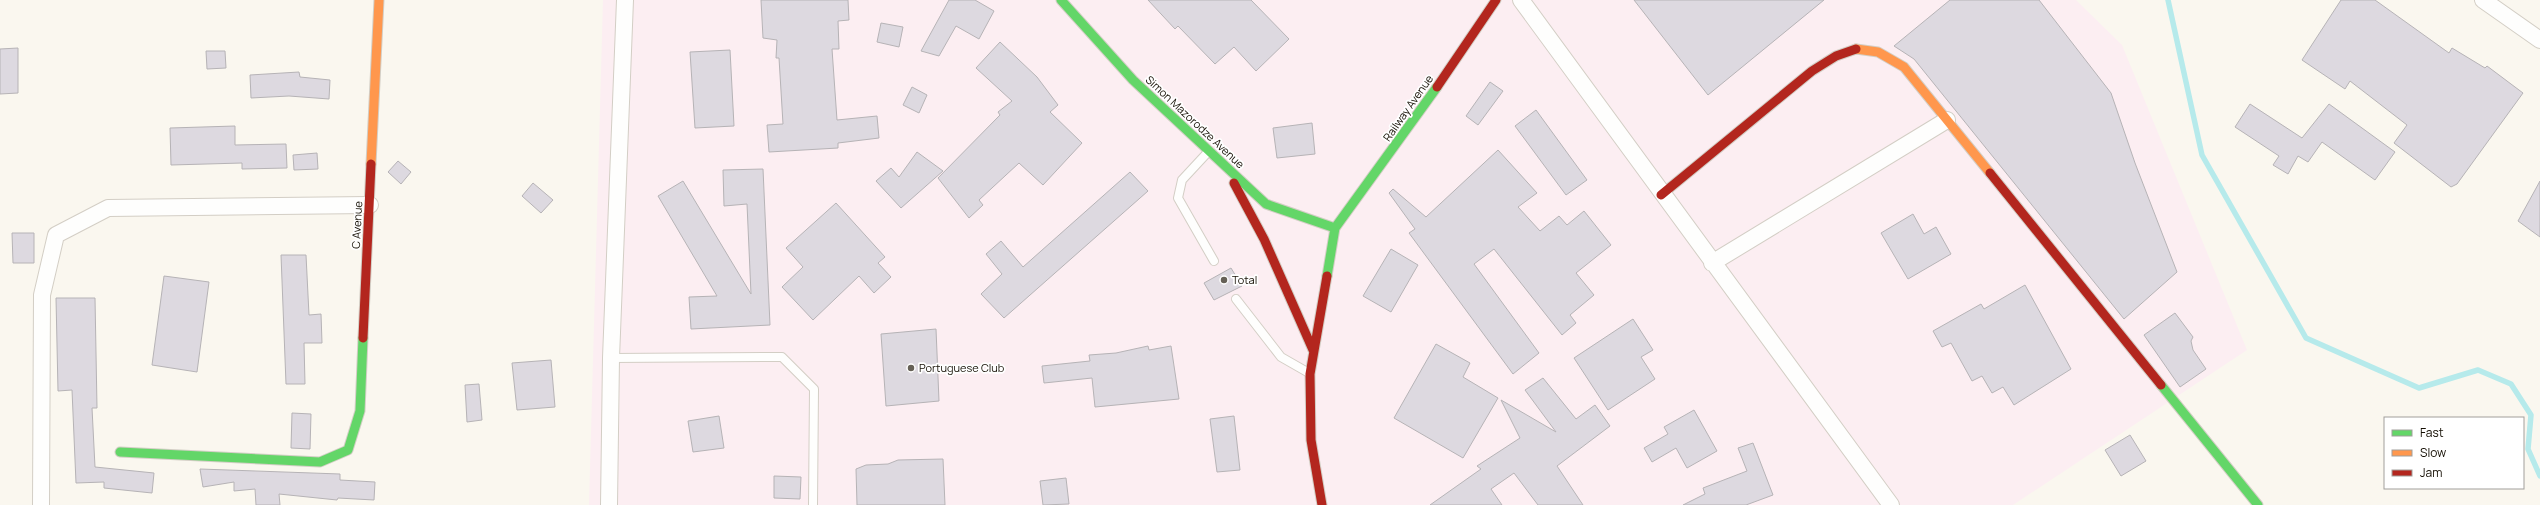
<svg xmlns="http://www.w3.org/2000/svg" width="2540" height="505" font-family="Manrope,sans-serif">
	<rect width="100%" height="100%" fill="#faf7ef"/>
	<path fill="#fceef2" d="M603,0H2076L2122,45L2247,350L2013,505H589Z"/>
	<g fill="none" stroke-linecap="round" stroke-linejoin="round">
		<path stroke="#b6eaeb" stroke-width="5.5" d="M2168,0L2202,155L2306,338L2419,388L2478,370L2511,384L2531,415L2528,449L2540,476"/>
	</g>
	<path fill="#ddd9e0" stroke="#b6b3b6" d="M761,0H848L849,20L838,21L839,49H832L837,120L877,116L879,138L838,143V148L769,152L767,125L783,124L779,58H776L777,40L763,38Z
		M949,0H975L994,11L979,39L956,26L939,56L921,51Z
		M1148,0H1251L1289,39L1256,71L1234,47L1215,64L1178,26L1175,29Z
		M1634,0H1824L1708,95Z
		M1950,0H2039L2111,93L2135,163L2177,272L2124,319L1914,59L1894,46Z
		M2341,0H2375L2449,53L2452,48L2485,68L2487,66L2523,93L2457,184L2451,187L2394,143L2407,125L2350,81L2345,89L2302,60Z
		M881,23L903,27L899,47L877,42Z
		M1000,42L1037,77L1058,105L1050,112L1082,143L1043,185L1019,163L979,200L983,205L969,218L938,178L1000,115L998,112L1012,101L976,68Z
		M18,48V93L0,94V49Z
		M730,50L734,126L695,128L690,52Z
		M206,51H225L226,68L207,69Z
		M299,72L300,77L330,80L329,99L289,96L251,98L250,75Z
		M1490,82L1503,91L1478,125L1466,116Z
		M912,87L927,95L919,113L903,105Z
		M2250,104L2302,138L2329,104L2395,152L2375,180L2322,142L2308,162L2298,156L2288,174L2273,165L2279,156L2235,127Z
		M1536,110L1587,180L1566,195L1515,126Z
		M1312,123L1315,154L1277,158L1273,128Z
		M235,126V145L286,144L287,168L242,169V163L171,165L170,128Z
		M1498,150L1537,193L1518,207L1540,231L1559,216L1567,225L1584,211L1611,245L1576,273L1594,295L1570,315L1576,323L1562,335L1494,249L1474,264L1539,353L1513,374L1409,233L1415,229L1389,193L1393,189L1426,217Z
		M917,152L943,171L901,208L876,181L891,168L899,177Z
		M317,153L318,169L294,170L293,155Z
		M398,161L411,172L401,184L388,172Z
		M763,169L770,325L691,329L689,297L717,296L658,196L683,181L751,294L747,204L724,206L723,170Z
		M1130,172L1148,191L1004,318L981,294L1002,274L986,254L1001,241L1023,267Z
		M2540,181V237L2518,221Z
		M533,183L553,200L541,213L522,196Z
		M836,203L885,257L878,263L891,277L874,293L859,276L813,320L782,287L803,267L786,248Z
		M1913,214L1924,234L1936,227L1951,254L1908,279L1881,233Z
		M12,233H34V263H13Z
		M1391,249L1418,265L1391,312L1363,296Z
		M281,255H306L309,315L321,314L322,343H304L305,384H286Z
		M1231,268L1242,286L1214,300L1204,283Z
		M164,276L209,282L197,372L152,365Z
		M2025,285L2071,369L2014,405L2003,387L1992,393L1982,376L1972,381L1951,343L1942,347L1933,331L1981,304L1984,309Z
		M56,298H95L97,408H92L95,467L154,473L152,493L104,488V482L76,483L72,390L58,391Z
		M2175,313L2193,337L2191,341L2193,350L2206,369L2180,387L2144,335Z
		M1633,319L1653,350L1641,357L1655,379L1608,410L1574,358Z
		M936,329L939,401L886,406L881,334Z
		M1436,344L1470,363L1463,377L1498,398L1463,458L1394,418Z
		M1148,346L1149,350L1171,346L1179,399L1095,407L1092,378L1044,383L1042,366L1090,361L1089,355L1116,353Z
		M551,360L555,407L517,410L512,363Z
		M1543,378L1576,419L1595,405L1610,426L1557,466L1583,505H1538L1514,473L1491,489L1502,505H1430L1481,469L1477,466L1520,438L1501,400L1556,432L1525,390Z
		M479,384L482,420L467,422L465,385Z
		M1694,410L1717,451L1687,468L1676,448L1652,462L1644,448L1668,434L1664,427Z
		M292,413L311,414L310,449L291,448Z
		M719,416L724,448L693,452L688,421Z
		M1234,416L1240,470L1217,472L1210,419Z
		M2130,435L2146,461L2121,476L2105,450Z
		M1753,443L1773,495L1746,505H1683L1705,494L1703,488L1747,471L1738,448Z
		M943,459L945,505H857L856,469L866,465L888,464L898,460Z
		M200,469L340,474V480L375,482L374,500L338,498L337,500L279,494L280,505H256L255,489L234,491V482L203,487Z
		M774,476L801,477L800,499L774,498Z
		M1066,478L1069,504L1043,505L1040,481Z"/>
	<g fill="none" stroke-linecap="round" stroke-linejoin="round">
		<g stroke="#d3cec5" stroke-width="10">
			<path id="lane" d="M1208,152L1182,180L1178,198L1214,261
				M1236,299L1281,357L1309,373
				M611,358L782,357L814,389L813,505"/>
		</g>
		<g stroke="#d3cec5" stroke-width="18">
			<path id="street" d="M1521,0L1891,505
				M2483,0L2540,40
				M1712,263L1947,120
				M41,505L42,295L56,235L108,208L370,205
				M609,505L611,358L625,0"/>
		</g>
		<g stroke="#d3cec5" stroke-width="11">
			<path id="fast" d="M1061,0L1133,80L1266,204L1335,228
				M1327,276L1335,228L1437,87
				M2161,385L2258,505
				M120,452L320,462L348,450L360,411L363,338"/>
		</g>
		<g stroke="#d3cec5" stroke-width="11">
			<path id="slow" d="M1856,49L1878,52L1904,67L1990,173
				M371,164L379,0"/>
		</g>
		<g stroke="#d3cec5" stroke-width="11">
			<path id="jam" d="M1437,87L1496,0
				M1990,173L2161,385
				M1234,183L1264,239L1313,350
				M1661,195L1812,71L1836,56L1856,49
				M363,338L371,164
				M1322,505L1311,440L1310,374L1327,276"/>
		</g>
		<use href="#lane" stroke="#fefefd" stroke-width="8"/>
		<use href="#street" stroke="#fefefd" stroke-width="16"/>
		<use href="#fast" stroke="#63d668" stroke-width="9"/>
		<use href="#slow" stroke="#ff974d" stroke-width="9"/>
		<use href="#jam" stroke="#b3261e" stroke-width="9"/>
	</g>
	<g fill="#656056" stroke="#fff" stroke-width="1.5">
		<circle cx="1224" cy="280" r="4"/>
		<circle cx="911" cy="368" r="4"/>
	</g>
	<g text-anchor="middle" stroke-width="3.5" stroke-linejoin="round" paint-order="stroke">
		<g font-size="11" fill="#150f04" stroke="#fff">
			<text transform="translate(1408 108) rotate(-55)" y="4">Railway Avenue</text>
			<text transform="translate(1195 122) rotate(43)" y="4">Simon Mazorodze Avenue</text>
			<text transform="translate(357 225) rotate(-87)" y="4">C Avenue</text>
		</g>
		<g font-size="11" fill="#150f04" stroke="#fff" text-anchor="start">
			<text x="1232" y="284">Total</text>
			<text x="919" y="372">Portuguese Club</text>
		</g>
	</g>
	<rect x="2384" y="417" width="140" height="72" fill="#ffffff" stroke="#a19f9b"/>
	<rect x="2392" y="430" width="20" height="6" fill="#63d668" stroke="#a19f9b"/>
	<text x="2420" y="437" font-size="12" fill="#150f04">Fast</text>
	<rect x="2392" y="450" width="20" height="6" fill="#ff974d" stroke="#a19f9b"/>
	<text x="2420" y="457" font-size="12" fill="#150f04">Slow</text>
	<rect x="2392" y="470" width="20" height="6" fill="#b3261e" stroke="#a19f9b"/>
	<text x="2420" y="477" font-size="12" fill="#150f04">Jam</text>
</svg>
